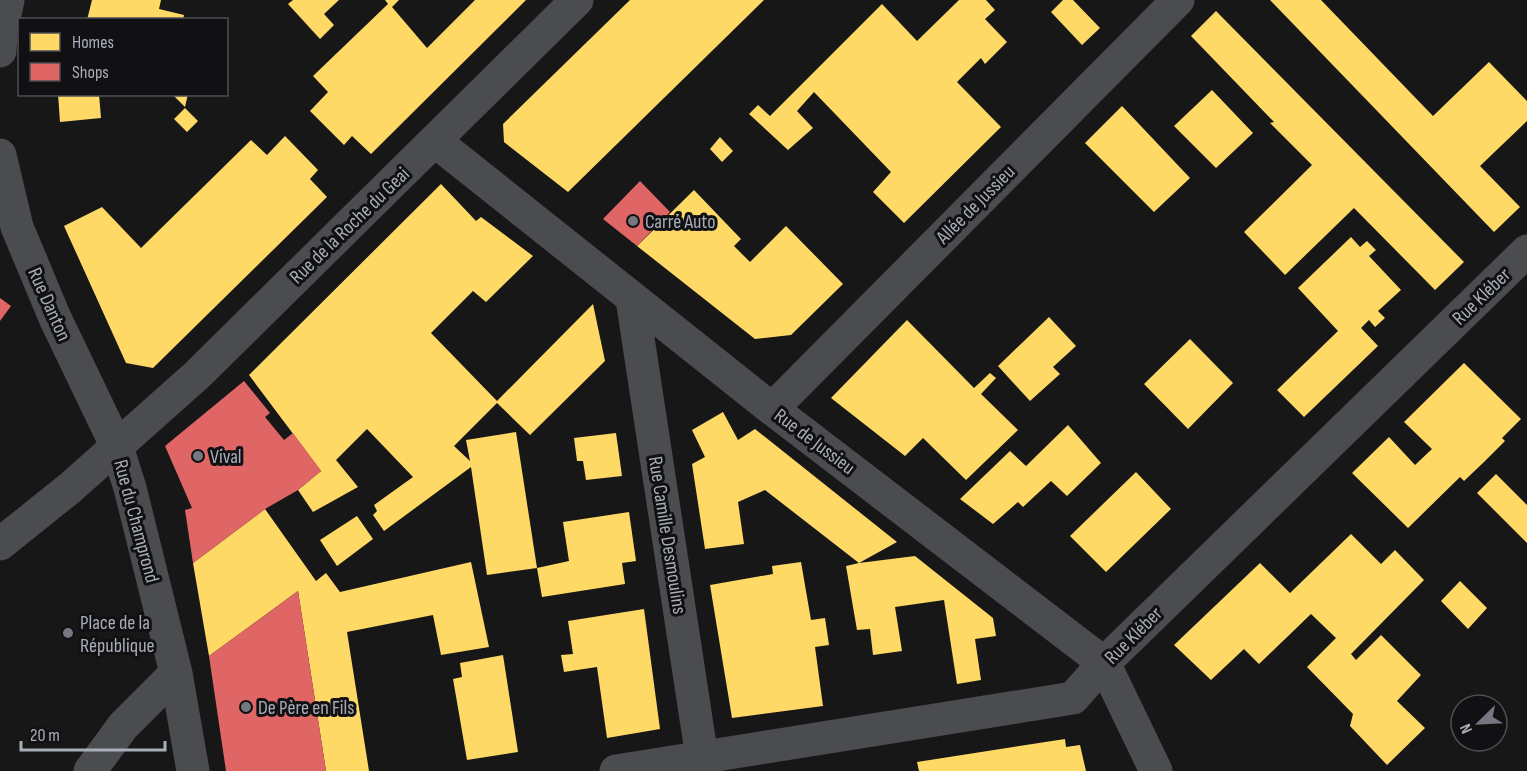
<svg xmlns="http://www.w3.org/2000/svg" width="1527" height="771" font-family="'Sofia Sans Condensed',sans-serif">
	<rect width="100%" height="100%" fill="#171717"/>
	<path fill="#ffd966" d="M92,0H161L159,9L184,15L183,20H87Z
		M293,0H339L324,14L334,25L320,39L288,4Z
		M385,0H399L392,7L427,48L475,0H526L371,154L352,136L344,145L310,111L328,92L313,76L388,4Z
		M630,0H764L568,192L504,142L503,124Z
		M959,0H986L995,10L985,19L1007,42L985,64L981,58L957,82L1001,127L904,223L873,192L891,172L814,92L797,111L813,128L788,150L749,114L758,105L770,116L882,4L917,41Z
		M1063,0H1073L1100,28L1082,45L1051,12Z
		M1270,0H1321L1433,116L1489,62L1527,101V121L1480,166L1520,207L1494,232Z
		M1216,11L1464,262L1435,290L1354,208L1285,275L1244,232L1312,165L1270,123L1274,122L1191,36Z
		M1212,90L1253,133L1216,168L1174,126Z
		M58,94H99L101,118L60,122Z
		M172,94H188L185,107Z
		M1122,106L1190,178L1154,212L1085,143Z
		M185,108L198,121L187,132L174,119Z
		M285,136L318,170L310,179L327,197L153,368L126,363L64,226L102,207L141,248L251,140L267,155Z
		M720,137L733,151L722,162L710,149Z
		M441,184L476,221L481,217L533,256L486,302L473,291L431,333L497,401L593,304L605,361L530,435L497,403L454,446L470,461L466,440L516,432L537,568L569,561L563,522L629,512L636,561L622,563L625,584L542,597L537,568L487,575L471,467L384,531L373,515L377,511L374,505L413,477L367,429L336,460L358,487L313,512L298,490L321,471L249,375Z
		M694,190L741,239L734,246L750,262L786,226L843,284L791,335L755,339L637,246Z
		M1351,237L1360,247L1367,241L1376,250L1369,256L1401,290L1378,311L1385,318L1375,327L1369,320L1361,328L1378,346L1304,417L1277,390L1338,331L1298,288Z
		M1049,317L1076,346L1053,367L1060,374L1030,401L998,366Z
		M907,320L974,388L990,373L996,378L981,394L1018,430L966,480L923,438L905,456L831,398Z
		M1190,339L1233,383L1188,429L1144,384Z
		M1464,363L1521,419L1502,438L1505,441L1484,462L1464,481L1460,477L1408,528L1352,473L1389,437L1415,465L1432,449L1404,422Z
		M723,412L738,440L755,429L897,542L859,563L915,556L993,618L996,636L975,639L981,680L957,684L944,600L895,607L902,651L873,655L870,629L857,630L846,566L859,563L765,490L738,502L744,544L705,549L692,464L705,457L692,430Z
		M1068,425L1101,463L1067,496L1051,481L1023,507L1018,502L993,524L960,499L1010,451L1026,466Z
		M616,433L622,476L586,480L583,461H577L574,438Z
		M1136,472L1171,509L1106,572L1070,536Z
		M1496,474L1527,505V543L1477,493Z
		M265,509L316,581L326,573L340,592L471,562L489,647L441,655L433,615L347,632L369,771H326L298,591L209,656L193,563Z
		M357,516L373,539L337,566L320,540Z
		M1351,534L1381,564L1395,550L1424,580L1351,654L1356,660L1381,635L1421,675L1397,701L1425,728L1387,765L1350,726L1353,714L1307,667L1336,638L1311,614L1259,664L1244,649L1211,680L1174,645L1260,563L1290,593Z
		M801,562L811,620L825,618L829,645L815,647L823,706L732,718L710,585L773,574L772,566Z
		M1460,581L1487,608L1468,629L1441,601Z
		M644,609L660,729L607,738L597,667L564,672L561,655L573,654L568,621Z
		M503,655L518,752L467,760L453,679L462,677L460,663Z
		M1065,739L1066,747L1080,745L1086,771H919L917,762Z"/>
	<path fill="#e06666" d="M640,181L670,212L637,246L603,219Z
		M0,298L11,306L0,321Z
		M244,381L270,413L265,417L284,440L293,433L321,471L298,490L265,509L193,563L185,510L192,508L165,446Z
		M298,591L326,771H226L209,656Z"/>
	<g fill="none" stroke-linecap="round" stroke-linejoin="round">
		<path stroke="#4b4c50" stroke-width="33" d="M0,51L1,33L8,0
			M435,141L772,409L1104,663L1156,771
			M0,155L17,227L55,318L117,447L130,488L176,673L193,771
			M632,299L704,771
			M772,409L1178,0
			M0,544L70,488L197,375L577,0
			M90,771L123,726L176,673
			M616,771L1073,698L1104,663L1527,251"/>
	</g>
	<g fill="#757880" stroke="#111113" stroke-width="2">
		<circle cx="633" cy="221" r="6"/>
		<circle cx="198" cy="456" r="6"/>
		<circle cx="68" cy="633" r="6"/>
		<circle cx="246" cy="707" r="6"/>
	</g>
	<g text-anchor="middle" stroke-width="6" stroke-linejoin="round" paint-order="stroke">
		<g font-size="20" fill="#a8adb8" stroke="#111113">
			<text transform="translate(975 204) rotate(-45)" y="7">Allée de Jussieu</text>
			<text transform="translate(349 225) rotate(-44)" y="7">Rue de la Roche du Geai</text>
			<text transform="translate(1481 296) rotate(-44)" y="7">Rue Kléber</text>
			<text transform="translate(50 304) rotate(66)" y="7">Rue Danton</text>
			<text transform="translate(815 441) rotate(37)" y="7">Rue de Jussieu</text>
			<text transform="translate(137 521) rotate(75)" y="7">Rue du Champrond</text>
			<text transform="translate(668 535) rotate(81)" y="7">Rue Camille Desmoulins</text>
			<text transform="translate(1133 635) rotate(-45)" y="7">Rue Kléber</text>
		</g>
		<g font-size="20" fill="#a8adb8" stroke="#111113" text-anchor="start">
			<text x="645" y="228">Carré Auto</text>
			<text x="210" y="463">Vival</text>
			<text x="80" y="629">Place de la<tspan x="80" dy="23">République</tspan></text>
			<text x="258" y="714">De Père en Fils</text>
		</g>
	</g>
	<rect x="18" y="18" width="210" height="78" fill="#111113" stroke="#4d4f55" stroke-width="1.5"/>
	<rect x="30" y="33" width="30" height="18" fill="#ffd966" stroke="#4d4f55" stroke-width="1.5"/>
	<text x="72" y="48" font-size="18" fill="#a8adb8">Homes</text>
	<rect x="30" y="63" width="30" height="18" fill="#e06666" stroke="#4d4f55" stroke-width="1.5"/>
	<text x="72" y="78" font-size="18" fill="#a8adb8">Shops</text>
	<g transform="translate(1479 723) rotate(246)"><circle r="28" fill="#111113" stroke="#4d4f55" stroke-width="1.5"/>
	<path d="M0-4.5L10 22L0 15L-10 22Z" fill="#757880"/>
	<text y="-9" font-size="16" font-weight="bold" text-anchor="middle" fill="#a8adb8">N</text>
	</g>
	<path d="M21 741v9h144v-9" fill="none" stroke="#a8adb8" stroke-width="3"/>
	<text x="30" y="741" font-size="18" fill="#a8adb8" stroke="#111113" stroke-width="4.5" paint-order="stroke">20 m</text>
</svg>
